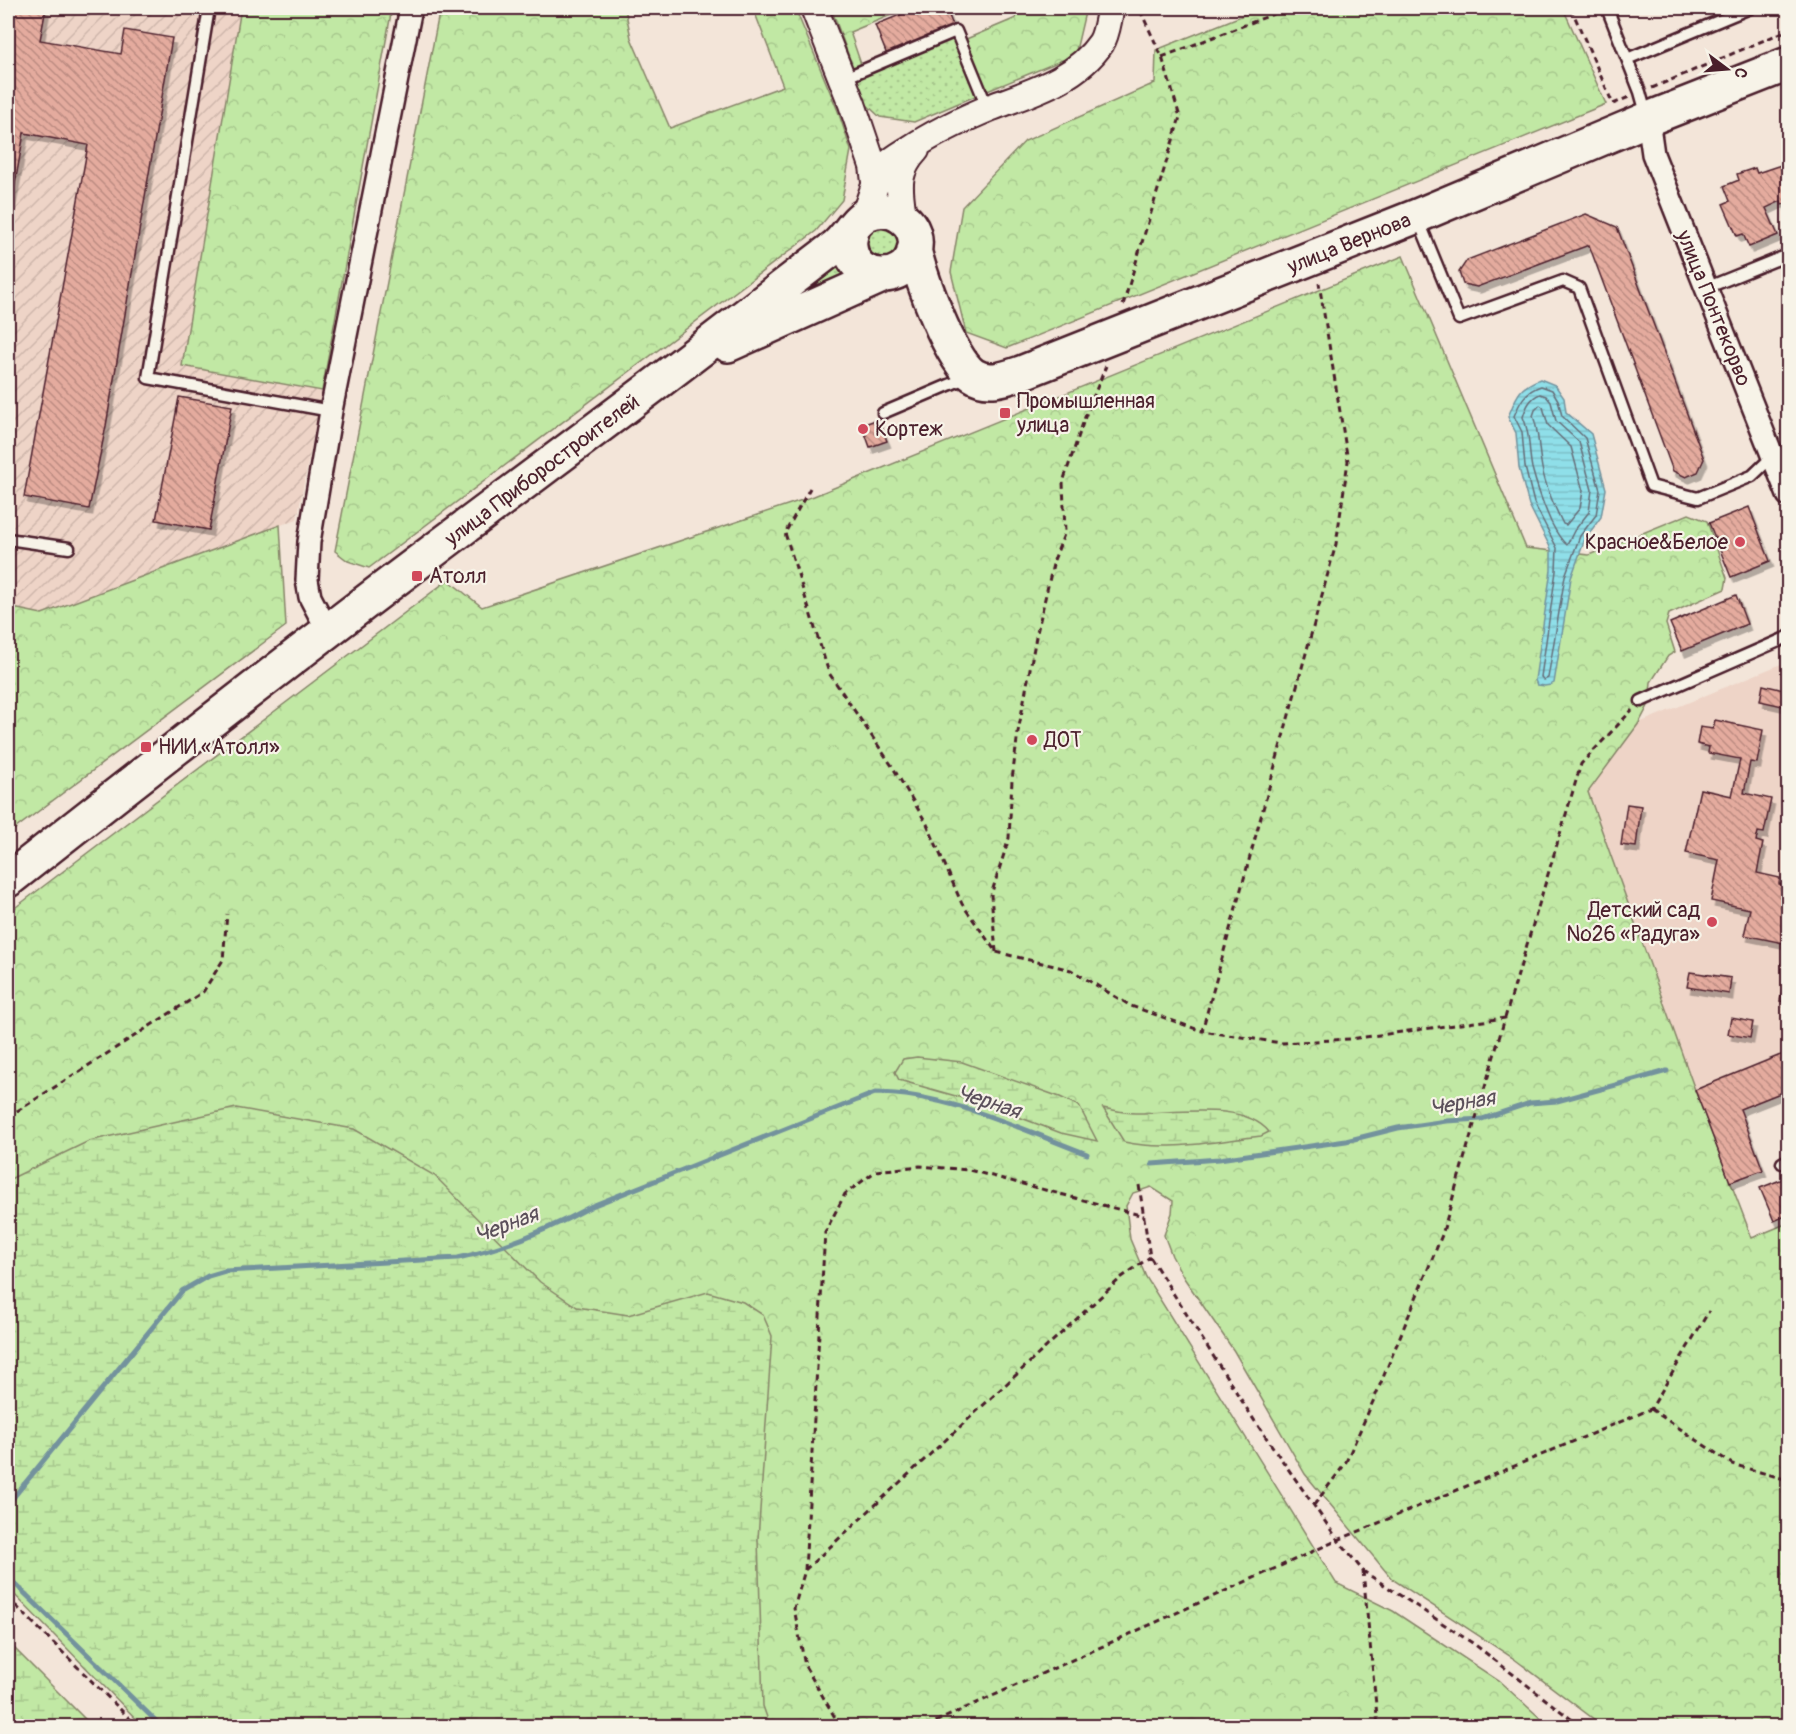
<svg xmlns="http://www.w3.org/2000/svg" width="1796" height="1734" font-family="Pangolin,sans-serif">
	<defs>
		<pattern id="industrial-furrows" width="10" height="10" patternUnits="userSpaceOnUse" patternTransform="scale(1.5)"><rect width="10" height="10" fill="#eed4c7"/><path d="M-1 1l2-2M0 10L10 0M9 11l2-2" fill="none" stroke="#ceb6ab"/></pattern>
		<pattern id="grass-dots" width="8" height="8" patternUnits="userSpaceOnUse" patternTransform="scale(1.5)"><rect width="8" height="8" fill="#c1e8a4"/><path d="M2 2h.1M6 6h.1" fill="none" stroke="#a7c78d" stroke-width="1.8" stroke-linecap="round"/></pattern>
		<pattern id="forest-crowns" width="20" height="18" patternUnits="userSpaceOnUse" patternTransform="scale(1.5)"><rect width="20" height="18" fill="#c1e8a4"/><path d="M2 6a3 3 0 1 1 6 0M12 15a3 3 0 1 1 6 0" fill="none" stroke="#a7c78d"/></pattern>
		<pattern id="wetland-marsh" width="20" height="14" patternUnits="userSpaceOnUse" patternTransform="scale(1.5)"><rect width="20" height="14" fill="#c1e8a4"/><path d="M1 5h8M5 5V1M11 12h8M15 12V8" fill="none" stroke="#a7c78d"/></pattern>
		<pattern id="water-rules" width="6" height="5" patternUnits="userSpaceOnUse" patternTransform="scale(1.5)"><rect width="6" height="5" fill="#8fdfe9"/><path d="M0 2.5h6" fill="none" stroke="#7dbfc8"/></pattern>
		<pattern id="building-back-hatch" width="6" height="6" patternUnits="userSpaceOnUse" patternTransform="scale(1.5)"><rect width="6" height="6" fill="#e4ab9e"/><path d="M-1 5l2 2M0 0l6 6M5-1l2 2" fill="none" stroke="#bb8b81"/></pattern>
		<filter id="shadow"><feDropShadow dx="3.5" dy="6" stdDeviation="0" flood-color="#0004"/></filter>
	</defs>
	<rect width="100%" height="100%" fill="#f3e5d9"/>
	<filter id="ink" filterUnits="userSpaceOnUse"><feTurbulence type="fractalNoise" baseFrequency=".0167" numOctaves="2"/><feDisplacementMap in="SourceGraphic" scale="12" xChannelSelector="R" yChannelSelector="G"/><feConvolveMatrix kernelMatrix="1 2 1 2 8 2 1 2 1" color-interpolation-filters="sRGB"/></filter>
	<g filter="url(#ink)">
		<path fill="#eed4c7" d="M1788,661V1052L1695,1090L1588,791L1639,723Z"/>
		<path fill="url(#industrial-furrows)" d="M8,8H241L182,366L322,391L297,519L42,614L8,607Z"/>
		<path fill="url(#grass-dots)" stroke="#868468" stroke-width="1.5" d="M955,34L980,94L914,122L880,117L866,104L855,75Z
			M876,224L895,228L902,247L889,261L870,258L863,239Z
			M840,262L850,280L784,307Z"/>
		<path fill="url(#forest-crowns)" stroke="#868468" stroke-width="1.5" d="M241,8H392L322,391L182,366Z
			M440,8H625L631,38L670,128L783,86L753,8H795L838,111L851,150L842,200L816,231L369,568L348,561L335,551Z
			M831,8H908L850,32L862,67L854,70Z
			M1012,8H1086L1075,55L985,92L964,40L1016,18Z
			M1261,8H1563L1606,104L1007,348L966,333L951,272L962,207L1025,141L1155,83L1156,50Z
			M1403,256L1526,548L1589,555L1689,514L1707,521L1727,578L1725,589L1669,614L1666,624L1675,652L1668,656L1651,682L1649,704L1639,723L1588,792L1695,1090L1752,1238L1788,1223V1726H1603L1513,1658L1392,1579L1305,1474L1234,1351L1184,1278L1172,1256L1164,1235L1172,1213L1173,1201L1151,1187L1133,1193L1126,1206L1130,1239L1146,1277L1336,1583L1393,1611L1499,1681L1549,1726H143L8,1588V913L448,580L482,607L814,496Z
			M280,525L286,626L8,834V607L42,614Z"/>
		<path fill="url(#wetland-marsh)" stroke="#868468" stroke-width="1.5" d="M917,1057L962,1062L1060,1097L1079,1106L1097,1141L1061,1133L984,1104L899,1080L895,1072L903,1059Z
			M236,1108L354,1129L435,1176L540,1282L577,1307L628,1315L708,1292L743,1302L763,1315L772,1336L758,1539L763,1706L770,1726H161L8,1577V1180L89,1141Z
			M1103,1108C1114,1110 1125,1113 1135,1113C1173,1114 1243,1100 1269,1132L1261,1136C1215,1141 1169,1152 1124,1142Z
			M8,1642L92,1726H8Z"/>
		<path fill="url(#water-rules)" stroke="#73929d" stroke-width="1.5" d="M1540,379L1555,385L1564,398L1566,412L1591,434L1606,489L1601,517L1585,539L1571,578L1554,683C1548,687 1543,686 1537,685L1535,680L1551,570V549L1529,505L1519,468L1516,433L1508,417C1517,395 1518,388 1540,379Z"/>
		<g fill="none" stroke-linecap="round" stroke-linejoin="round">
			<path stroke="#666c77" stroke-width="1.5" d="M1541,386L1552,390L1558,400L1562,416L1585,438L1600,490L1596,515L1580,536L1565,576L1548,678L1544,680L1541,677L1556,571L1557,548L1534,503L1525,467L1522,432L1514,416C1520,402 1525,391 1541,386Z
				M1540,394L1546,396L1551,402L1556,421L1579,442L1592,490L1589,512L1574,531L1567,545C1560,540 1555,530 1551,522C1543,504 1537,487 1532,468C1528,449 1531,435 1523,417C1526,407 1530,398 1540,394Z
				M1540,405L1543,407L1548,425L1571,447L1583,491L1580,508L1566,525L1563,524C1553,504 1544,484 1541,462C1538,446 1539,431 1533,416L1535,410Z"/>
			<path stroke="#73929d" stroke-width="5" d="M1152,1164L1219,1159L1346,1141L1398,1128L1446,1121L1482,1119L1530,1103L1557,1101L1667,1071
				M8,1504L182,1291L208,1276L225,1271L458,1258C505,1248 550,1229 592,1206L875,1093C947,1093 1021,1129 1087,1154
				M8,1577L161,1726"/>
		</g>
		<path fill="url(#building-back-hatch)" stroke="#4a1f2b" stroke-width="1.5" filter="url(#shadow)" d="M8,8H46L40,40L121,54L125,30L172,38L106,426L89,509L24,497L88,145L24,133L8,223Z
			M917,8H946L954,28L887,55L875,25Z
			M1788,157V202L1782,205L1781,201L1766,208L1778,235L1749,247L1743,234L1737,236L1723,204L1730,201L1724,186L1739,180L1737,174L1755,168L1757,173L1784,164L1782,159Z
			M1586,214L1617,227L1704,459L1698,472L1686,477L1673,471L1589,245L1477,287L1463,284L1459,272L1467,260Z
			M179,397L232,406L209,530L156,520Z
			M878,419L887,441L870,447L862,425Z
			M1749,507L1770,561L1731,577L1709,523Z
			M1736,595L1747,624L1682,651L1670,623Z
			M1763,685L1788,691L1787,707L1760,701Z
			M1715,720L1763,730L1757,763L1750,762L1744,793L1771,799L1764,833L1758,832L1756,841L1763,843L1757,873L1780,878L1779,884L1788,886V944L1744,935L1750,909L1711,901L1719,860L1686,853L1700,789L1732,796L1740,759L1708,753L1709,747L1697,744L1700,727L1713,729Z
			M1627,804L1641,806L1636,847L1621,845Z
			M1690,972L1731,978L1729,994L1687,987Z
			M1783,986H1788V1002L1780,1001Z
			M1731,1018L1753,1022L1750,1038L1728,1034Z
			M1788,1052V1090L1740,1109L1763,1170L1730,1182L1695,1090Z
			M1788,1177V1215L1774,1221L1760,1188Z"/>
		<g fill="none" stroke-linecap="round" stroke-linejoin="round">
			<g stroke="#4a1f2b" stroke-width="15">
				<path id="service" d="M209,8L148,378L331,411
					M1607,8L1640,92L1647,117
					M1627,59L1750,8
					M842,79L956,31L988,109
					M1418,219L1459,319L1563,281L1579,288L1651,486L1698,498L1752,476L1773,456L1788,450
					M1706,288L1788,255
					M883,413L970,376
					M8,539L69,548
					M1641,701L1788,637
					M1782,1163L1788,1160"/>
			</g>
			<g stroke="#4a1f2b" stroke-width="26">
				<path id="minor" d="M1648,119L1653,154L1788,495
					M331,630L321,618L310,597L307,580L309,542L331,411L411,8"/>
			</g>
			<g stroke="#4a1f2b" stroke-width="30">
				<path id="tertiary" d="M814,8L852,104L873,166L875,182
					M864,215C872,198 874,180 887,165C893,159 902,154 910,149C935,132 963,119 992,107C1031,92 1076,80 1101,43C1107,34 1108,18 1111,8
					M903,216C899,188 895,173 916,150"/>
			</g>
			<g stroke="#4a1f2b" stroke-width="38">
				<path id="primary" d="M914,250C921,277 950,360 973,375C988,385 1006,378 1021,373L1417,216L1648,119L1788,64
					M728,345L882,276
					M8,880C140,776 273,672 408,570C504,497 603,425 699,351C745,316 791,281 836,246C847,237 855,220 867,214C892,202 922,224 914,252C904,285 854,282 850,247C849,241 851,234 853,228"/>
			</g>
			<path stroke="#4a1f2b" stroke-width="3" stroke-dasharray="6 4.5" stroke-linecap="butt" d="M1571,8L1613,104L1629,97
				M1162,57L1289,8
				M1652,88L1788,30
				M1123,305L1180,117L1162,57L1139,8
				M810,488L785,533L829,673L892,766L927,824L962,904L996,952L1071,970L1131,1006L1202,1031
				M996,952L991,895L1009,838L1012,780L1018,732L1036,637L1054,560L1065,532L1063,482L1085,417L1106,366
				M1505,1018L1581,764L1632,710
				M8,1117L203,992L223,960L227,914
				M1139,1185L1150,1257L1256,1423L1338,1540L1363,1571L1474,1644L1580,1726
				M1651,1409L1732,1464L1788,1480
				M1314,1505L1345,1464L1375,1397L1442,1235L1505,1018L1350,1039L1281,1043L1202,1031L1336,544L1348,461L1319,283
				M805,1570L825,1232L845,1194L876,1171L920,1166L969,1170L1144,1216
				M1363,1571L1378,1726
				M8,1598L137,1726
				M840,1726L805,1666L794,1608L805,1570L1122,1277L1150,1257
				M926,1726L1338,1540L1651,1409L1709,1311"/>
			<use href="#service" stroke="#f7f3e8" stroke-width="10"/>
			<use href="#minor" stroke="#f7f3e8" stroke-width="21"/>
			<use href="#tertiary" stroke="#f7f3e8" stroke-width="26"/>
			<use href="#primary" stroke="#f7f3e8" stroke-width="33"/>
		</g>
	</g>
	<g fill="#d1495b" stroke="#f7f3e8" stroke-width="2">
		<rect x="999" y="407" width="12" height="12" rx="3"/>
		<circle cx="863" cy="429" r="6"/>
		<circle cx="1740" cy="542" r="6"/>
		<rect x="411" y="570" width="12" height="12" rx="3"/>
		<circle cx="1032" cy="740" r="6"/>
		<rect x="140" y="741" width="12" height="12" rx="3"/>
		<circle cx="1712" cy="922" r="6"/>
	</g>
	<g text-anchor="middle" stroke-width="4.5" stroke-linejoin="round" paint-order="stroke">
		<g font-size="21" fill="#4a1f2b" stroke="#f7f3e8">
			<text transform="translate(1349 243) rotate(-22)" y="7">улица Вернова</text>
			<text transform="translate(1714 308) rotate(68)" y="7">улица Понтекорво</text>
			<text transform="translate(542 470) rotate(-37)" y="7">улица Приборостроителей</text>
		</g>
		<g font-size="21" fill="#4a1f2b" stroke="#f7f3e8" text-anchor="start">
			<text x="1017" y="408">Промышленная<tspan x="1017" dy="24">улица</tspan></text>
			<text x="875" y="436">Кортеж</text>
			<text x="1728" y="549" text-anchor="end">Красное&amp;Белое</text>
			<text x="429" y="583">Атолл</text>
			<text x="1044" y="747">ДОТ</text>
			<text x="158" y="754">НИИ «Атолл»</text>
			<text x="1700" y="917" text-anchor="end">Детский сад<tspan x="1700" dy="24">№26 «Радуга»</tspan></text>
		</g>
		<g font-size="22" font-style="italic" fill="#5b4f5a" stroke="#f7f3e8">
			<text transform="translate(989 1101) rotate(18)" y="8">Черная</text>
			<text transform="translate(1462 1102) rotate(-10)" y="8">Черная</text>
			<text transform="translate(506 1224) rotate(-21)" y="8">Черная</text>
		</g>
	</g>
	<rect width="1796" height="1734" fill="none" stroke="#f7f3e8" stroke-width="30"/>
	<rect x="15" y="15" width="1766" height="1704" fill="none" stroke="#4a1f2b" stroke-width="2" filter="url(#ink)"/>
	<g transform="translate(1727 69) rotate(106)" stroke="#f7f3e8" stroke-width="4.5" paint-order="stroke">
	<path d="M0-4.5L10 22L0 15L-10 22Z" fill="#4a1f2b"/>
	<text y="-9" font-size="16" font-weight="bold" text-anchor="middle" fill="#4a1f2b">С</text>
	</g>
</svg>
